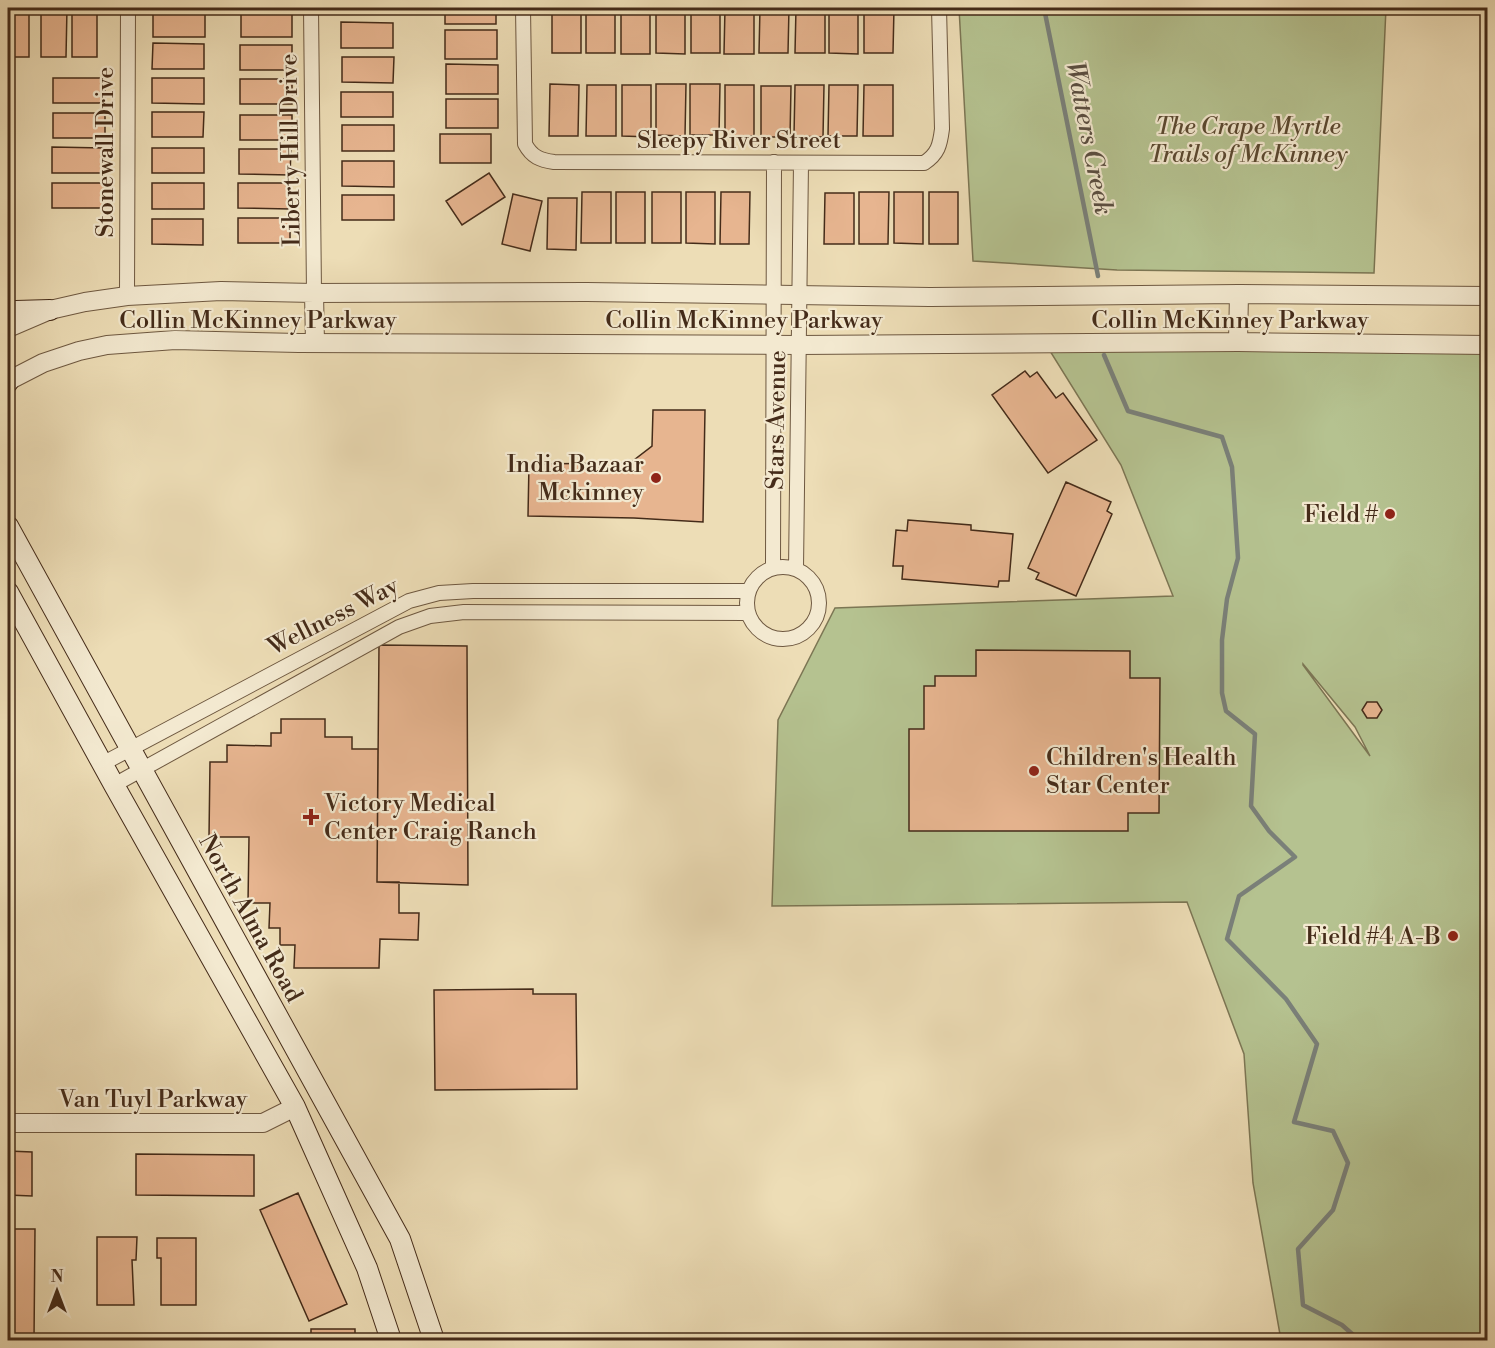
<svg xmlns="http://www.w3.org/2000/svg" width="1495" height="1348" font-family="'Libre Bodoni',serif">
	<rect width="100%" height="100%" fill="#edddb6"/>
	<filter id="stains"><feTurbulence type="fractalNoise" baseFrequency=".00333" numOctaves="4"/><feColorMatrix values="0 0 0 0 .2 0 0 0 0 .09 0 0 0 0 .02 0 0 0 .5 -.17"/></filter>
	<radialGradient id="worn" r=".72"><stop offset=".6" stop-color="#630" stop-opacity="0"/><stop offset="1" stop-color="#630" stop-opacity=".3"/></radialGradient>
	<path fill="#b5c290" stroke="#7c7654" stroke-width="1.5" fill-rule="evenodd" d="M959,8H1386L1374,273L1117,270L973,261Z
		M1288,350L1487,352V1340H1281L1253,1183L1244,1054L1187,902L772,906L778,720L835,608L1173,596L1121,465L1050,351ZM1303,664L1355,727L1370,756L1303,665Z"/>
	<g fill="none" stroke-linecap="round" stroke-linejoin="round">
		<path stroke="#7a8079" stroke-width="4.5" d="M1044,8L1098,276
			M1104,355L1128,411L1222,437L1232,467L1238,558L1227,599L1222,640V693L1226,711L1255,734L1251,806L1269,831L1295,857L1239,896L1227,939L1286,999L1317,1044L1294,1122L1333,1131L1348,1163L1333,1210L1298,1249L1303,1305L1342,1325L1359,1340"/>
	</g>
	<path fill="#e7b590" stroke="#442b19" stroke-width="1.5" d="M8,8H29V57H8Z
		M41,8H67L66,57H41Z
		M72,8H97V57H72Z
		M445,8H496V24H445Z
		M552,8H581V53H552Z
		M586,8H615V53H586Z
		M621,8H650V54H621Z
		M656,8H685V54L656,53Z
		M691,8H720V53H691Z
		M725,8H754V54H724Z
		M760,8H789L788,53H759Z
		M796,8H825V53H795Z
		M829,8H858V54L829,53Z
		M864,8H894L893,53H864Z
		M153,11L205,12V37H153Z
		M241,11L292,12V37H241Z
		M341,22L393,23V48H341Z
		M445,30H497V59H445Z
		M153,43L204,44V69H152Z
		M240,45H292V70H240Z
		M342,57H394L393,83L342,82Z
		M446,64L498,65V94H446Z
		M53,78H105V103H53Z
		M152,78H204V104L152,103Z
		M240,79H292V104H240Z
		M550,84L579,85L578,136H549Z
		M656,84H686L685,136L656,135Z
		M690,84H720L719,135H690Z
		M587,85H616V136H586Z
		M622,85H651V137L622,136Z
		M725,85H754V136H725Z
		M795,85H824L823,137L794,136Z
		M829,85H858L857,136H828Z
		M864,85H893V136H863Z
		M761,86H791L790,137H761Z
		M341,92H393V117H341Z
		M446,99H498V128H446Z
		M152,112H204L203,137H152Z
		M53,113H105V138H53Z
		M240,115H292V140H240Z
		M342,125H394V151H342Z
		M440,134H491V163H440Z
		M52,147L104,148L103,173H52Z
		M152,148H204V173H152Z
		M239,149H291L290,175L239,174Z
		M342,161H394V187L342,186Z
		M489,173L505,197L462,225L446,201Z
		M52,183H104V208H52Z
		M152,183H204V209H152Z
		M238,183H290V209L238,208Z
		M582,192H611V243H581Z
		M616,192H645V243H616Z
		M652,192H681V243H652Z
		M686,192H715V244L686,243Z
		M721,192H750L749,244H720Z
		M859,192H889L888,244H859Z
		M894,192H923V244L894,243Z
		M929,192H958V244H929Z
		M825,193H854V244H824Z
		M513,194L542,201L530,251L502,244Z
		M342,195H394V220H342Z
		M548,198H577L576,250L547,249Z
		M238,218H290V243H238Z
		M152,219H203V245L152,244Z
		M1025,371L1030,377L1037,372L1056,398L1063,393L1097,440L1048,473L992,395Z
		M653,410H705L703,522L634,518L528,516L529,464L630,463L652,446Z
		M1066,482L1111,502L1107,511L1112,514L1076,596L1036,579L1039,573L1028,568Z
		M908,520L971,525V530L1013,534L1009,581H999L998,587L902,579L903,566H893L896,530L907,531Z
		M379,645L467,646L468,885L377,882Z
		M976,650L1130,651V678H1160L1159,813H1128V831H909V729H924V686H935V676H976Z
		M1367,702H1377L1382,710L1377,718H1367L1362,710Z
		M281,719H325V737H352V749H378L377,882H399V913H419L418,940L380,939L379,968H294L295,945H280V928H269L270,903H248L249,837H209L210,762H227V745L271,746V733H281Z
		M533,989V994H576L577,1089L435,1090L434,990Z
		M8,1151L32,1152V1196L8,1195Z
		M136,1154L254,1155V1196L136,1195Z
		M298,1193L347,1304L309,1321L260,1210Z
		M8,1229H35L34,1340H8Z
		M97,1237H137L136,1260H132L134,1305H97Z
		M157,1238H196V1305H161V1258H157Z
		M311,1329H355V1340H311Z"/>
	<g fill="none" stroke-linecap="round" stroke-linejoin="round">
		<g stroke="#6e5840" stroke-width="16">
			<path id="minor" d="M311,8L314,293
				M523,8L525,144C532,157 540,160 554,162L924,163C938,154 940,145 942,129L939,8
				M127,296L128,8
				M747 603a36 36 0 1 1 72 0a36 36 0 1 1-72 0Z
				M773,568L774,162
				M796,569L801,163
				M102,764L409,601L439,593L473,591H749
				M114,785L399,627L430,616L464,612L748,613"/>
		</g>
		<g stroke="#6e5840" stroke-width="20">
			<path id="tertiary" d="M314,293L315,343
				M8,328L50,310L85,302L127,296L221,291L314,293L587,292L930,297L1239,294L1488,296
				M1238,342L1239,294
				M8,381L43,363L79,351L107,345L175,340L299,343L799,345L1238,342L1488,345
				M8,1123H263L295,1107"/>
		</g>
		<g stroke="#442b19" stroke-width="22">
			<path id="secondary" d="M8,314L16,311L50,310
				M8,382L9,380
				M8,526L400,1239L434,1340
				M8,592L114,785L295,1107L367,1268L391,1340"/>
		</g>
		<use href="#minor" stroke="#f3e9d0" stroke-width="14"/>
		<use href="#tertiary" stroke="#f3e9d0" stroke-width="18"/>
		<use href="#secondary" stroke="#f3e9d0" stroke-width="20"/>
	</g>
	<g fill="#8f2418" stroke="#f3e9d0" stroke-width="2">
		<circle cx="656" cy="478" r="6"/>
		<circle cx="1390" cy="514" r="6"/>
		<circle cx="1034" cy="771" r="6"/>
		<path d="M308 808h6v6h6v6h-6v6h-6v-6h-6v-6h6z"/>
		<circle cx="1453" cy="936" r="6"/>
	</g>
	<g text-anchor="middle" stroke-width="4.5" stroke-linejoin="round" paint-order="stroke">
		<g font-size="24" font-style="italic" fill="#5b4931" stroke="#f3e9d0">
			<text x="1248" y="134">The Crape Myrtle<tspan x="1248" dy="28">Trails of McKinney</tspan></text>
		</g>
		<g font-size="24" fill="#442b19" stroke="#f3e9d0">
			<text x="739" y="148">Sleepy River Street</text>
			<text transform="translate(290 150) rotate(-91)" y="8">Liberty Hill Drive</text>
			<text transform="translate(105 152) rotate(-90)" y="8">Stonewall Drive</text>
			<text x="258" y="328">Collin McKinney Parkway</text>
			<text x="744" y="328">Collin McKinney Parkway</text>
			<text x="1230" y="328">Collin McKinney Parkway</text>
			<text transform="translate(776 420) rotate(-89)" y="8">Stars Avenue</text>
			<text transform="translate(333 616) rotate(-27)" y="8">Wellness Way</text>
			<text transform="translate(251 918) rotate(61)" y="8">North Alma Road</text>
			<text x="153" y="1107">Van Tuyl Parkway</text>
		</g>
		<g font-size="24" fill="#442b19" stroke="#f3e9d0" text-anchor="end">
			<text x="644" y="472">India Bazaar<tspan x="644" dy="28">Mckinney</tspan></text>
			<text x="1378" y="522">Field #</text>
			<text x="1046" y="765" text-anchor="start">Children's Health<tspan x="1046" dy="28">Star Center</tspan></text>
			<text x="324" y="811" text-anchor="start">Victory Medical<tspan x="324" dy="28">Center Craig Ranch</tspan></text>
			<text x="1441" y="944">Field #4 A-B</text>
		</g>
		<g font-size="26" font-style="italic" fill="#5a4e41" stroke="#f3e9d0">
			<text transform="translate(1090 138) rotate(79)" y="9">Watters Creek</text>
		</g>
	</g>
	<rect width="1495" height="1348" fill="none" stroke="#edddb6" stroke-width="30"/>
	<rect x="9" y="9" width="1477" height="1330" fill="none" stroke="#442b19" stroke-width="3"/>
	<rect x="15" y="15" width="1465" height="1318" fill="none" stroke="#442b19" stroke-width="1.5"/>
	<g transform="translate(57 1291)" stroke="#f3e9d0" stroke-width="4.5" paint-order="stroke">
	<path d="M0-4.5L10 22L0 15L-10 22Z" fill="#442b19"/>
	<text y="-9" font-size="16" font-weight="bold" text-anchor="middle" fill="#442b19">N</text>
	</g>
	<rect width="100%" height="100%" filter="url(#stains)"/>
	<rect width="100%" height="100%" fill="url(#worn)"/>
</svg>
